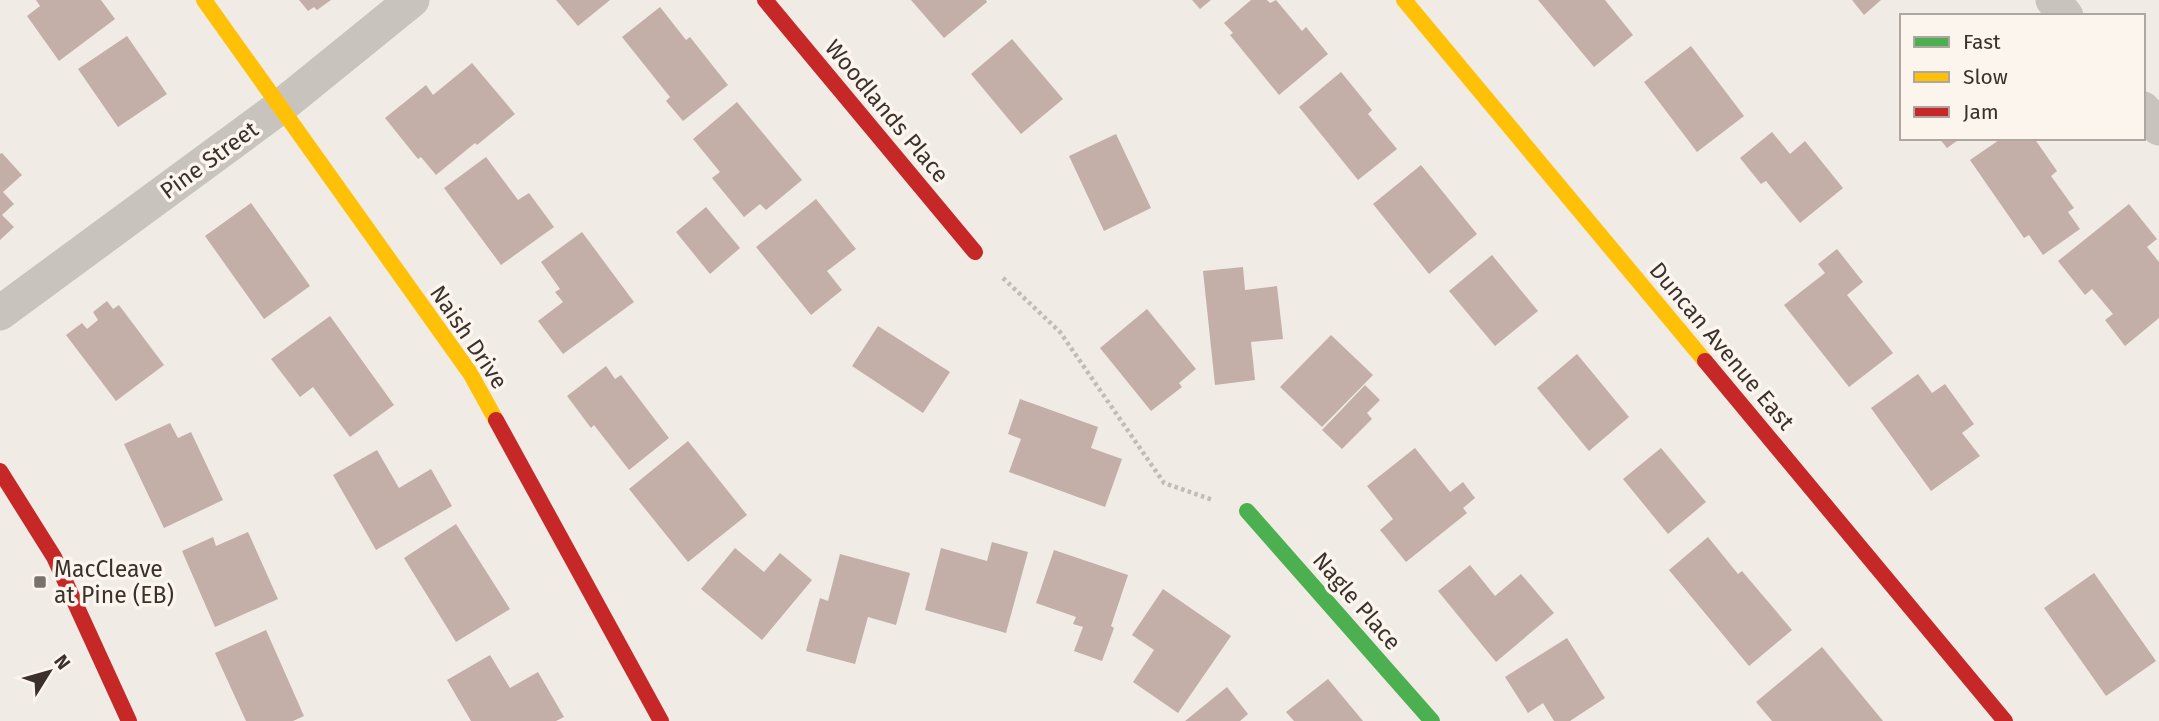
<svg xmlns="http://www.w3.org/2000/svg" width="2159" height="721" font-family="'Fira Sans',sans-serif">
	<rect width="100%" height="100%" fill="#f0ebe5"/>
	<path fill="#c3afa7" d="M36,0H101L115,19L59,61L27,16L40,6Z
		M299,0H331L317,10L314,7L308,11Z
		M556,0H610L578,26Z
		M911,0H986L987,2L944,38Z
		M1192,0H1211L1200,9Z
		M1251,0H1267L1270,3L1276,0L1302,31L1306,27L1328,54L1279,95L1230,35L1233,33L1224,23Z
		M1538,0H1605L1633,35L1594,67Z
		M1852,0H1881L1864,15Z
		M660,7L686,40L690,37L728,85L683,121L666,101L670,97L622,37Z
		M127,36L167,94L118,127L78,69Z
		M1012,39L1063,99L1021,134L971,74Z
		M1691,46L1744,116L1697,152L1644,82Z
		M472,63L515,114L477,145L475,143L436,175L421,157L418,159L385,118L426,85L433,95Z
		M1341,72L1372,110L1368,114L1397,149L1358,180L1299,107Z
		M737,102L802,180L766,210L760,204L744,217L712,178L720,172L693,139Z
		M1772,132L1790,154L1805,141L1843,188L1800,223L1766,181L1761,184L1740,158Z
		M1116,134L1151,208L1104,231L1069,156Z
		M1939,138H1961L1947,148Z
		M2002,138H2034L2057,171L2051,176L2074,208L2068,212L2080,229L2043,255L2029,235L2024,238L1970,160Z
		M2,153L22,175L3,192L14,204L2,215L14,227L0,240V154Z
		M486,157L518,200L529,193L554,227L501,265L444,188Z
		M1421,165L1477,234L1429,274L1373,204Z
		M816,199L856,249L827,271L842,290L811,315L756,247Z
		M251,203L310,286L264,319L205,236Z
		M2129,204L2157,239L2147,247L2159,262V318L2125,346L2105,320L2113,314L2092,289L2085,295L2058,261Z
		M706,207L740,248L710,274L676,232Z
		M582,232L634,302L563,354L538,321L563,302L555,292L560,289L541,262Z
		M1837,249L1863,282L1847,295L1893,353L1849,387L1784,305L1825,273L1818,264Z
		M1492,255L1538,311L1495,346L1449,291Z
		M1243,267L1245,290L1277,286L1283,339L1251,342L1255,380L1215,385L1203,271Z
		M107,301L113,309L119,305L164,365L116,401L66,335L82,323L87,329L98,320L93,312Z
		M1147,309L1196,369L1179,383L1182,387L1151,411L1100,348Z
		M330,316L394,405L350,437L313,387L300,397L271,359Z
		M878,326L950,372L923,413L852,366Z
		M1331,335L1373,375L1322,427L1280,387Z
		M1577,354L1629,417L1589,451L1537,388Z
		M606,366L615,379L621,375L669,438L629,470L594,425L591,428L567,396Z
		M1918,374L1932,393L1945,384L1974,424L1962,433L1980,456L1931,491L1871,408Z
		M1365,385L1380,400L1367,413L1372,419L1342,449L1322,430Z
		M1020,399L1098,427L1091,448L1122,459L1105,507L1009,472L1021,439L1008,434Z
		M170,423L178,438L191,432L223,500L164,528L124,444Z
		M688,441L747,515L688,562L629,489Z
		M1415,448L1450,492L1463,482L1475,498L1463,508L1467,513L1406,562L1380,530L1393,519L1367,486Z
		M1661,448L1706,502L1668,534L1623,479Z
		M377,450L399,488L431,469L452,506L376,550L333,475Z
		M456,524L510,609L456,642L404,558Z
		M248,532L278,599L215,627L182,551L213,537L216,546Z
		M1708,537L1738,574L1742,571L1792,630L1749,666L1669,570Z
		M992,542L1028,552L1006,633L925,610L941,548L987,561Z
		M735,548L764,572L780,553L812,580L762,640L701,589Z
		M1054,550L1128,575L1111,626L1114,628L1102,661L1074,651L1083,627L1073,624L1076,617L1036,603Z
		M840,554L910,573L896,625L868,617L855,664L806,651L820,598L828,601Z
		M1470,565L1495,596L1521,574L1554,613L1496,662L1438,591Z
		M2094,573L2156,661L2106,696L2044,608Z
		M1163,589L1231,636L1178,713L1133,682L1154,650L1132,635Z
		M266,630L304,716L293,721H246L215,653Z
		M1567,638L1605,698L1570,721H1554L1543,703L1528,713L1505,677Z
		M1822,647L1883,721H1772L1756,702Z
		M490,655L510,688L538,672L564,717L556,721H471L447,680Z
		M1328,679L1363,721H1294L1286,712Z
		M1227,687L1248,714L1240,721H1185Z"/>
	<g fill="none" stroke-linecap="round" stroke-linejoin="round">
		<path stroke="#c2bbb6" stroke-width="4.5" stroke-dasharray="3.5 3.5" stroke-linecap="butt" d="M1003,278L1060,332L1164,483L1213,500"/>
		<path stroke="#c9c3be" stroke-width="35" d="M2053,0L2066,16
			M2143,109L2159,128
			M0,313L280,107L412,0"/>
		<path stroke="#4caf50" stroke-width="16" d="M1247,511L1432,721"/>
		<path stroke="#ffc107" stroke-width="16" d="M204,0L470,373L496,420
			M1404,0L1705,361"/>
		<path stroke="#c62828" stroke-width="16" d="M765,0L975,252
			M1705,361L2005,721
			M496,420L661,721
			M0,471L54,557L129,721"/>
	</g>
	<rect fill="#7a716c" stroke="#fbf5ee" stroke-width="2.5" x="33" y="575" width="14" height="14" rx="3.5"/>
	<g text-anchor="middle" stroke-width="7" stroke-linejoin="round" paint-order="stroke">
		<g font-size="23" fill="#3b302b" stroke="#fbf5ee">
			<text transform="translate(887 111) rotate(50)" y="8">Woodlands Place</text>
			<text transform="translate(209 160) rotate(-36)" y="8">Pine Street</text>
			<text transform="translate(469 337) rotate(56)" y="8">Naish Drive</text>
			<text transform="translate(1722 346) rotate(50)" y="8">Duncan Avenue East</text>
			<text transform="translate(1357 601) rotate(49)" y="8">Nagle Place</text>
		</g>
		<g font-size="23" fill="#3b302b" stroke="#fbf5ee" text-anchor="start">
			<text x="54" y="577">MacCleave<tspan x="54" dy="26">at Pine (EB)</tspan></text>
		</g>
	</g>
	<rect x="1900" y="14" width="245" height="126" fill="#fbf5ee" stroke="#aea6a0" stroke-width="2"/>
	<rect x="1914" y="37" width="35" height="10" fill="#4caf50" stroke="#aea6a0" stroke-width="2"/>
	<text x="1963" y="49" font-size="21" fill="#3b302b">Fast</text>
	<rect x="1914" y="72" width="35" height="10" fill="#ffc107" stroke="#aea6a0" stroke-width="2"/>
	<text x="1963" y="84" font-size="21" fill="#3b302b">Slow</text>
	<rect x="1914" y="107" width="35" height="10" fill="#c62828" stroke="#aea6a0" stroke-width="2"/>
	<text x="1963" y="119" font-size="21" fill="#3b302b">Jam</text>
	<g transform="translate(49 672) rotate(53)" stroke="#fbf5ee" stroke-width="5" paint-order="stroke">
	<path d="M0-5L12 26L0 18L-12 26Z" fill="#3b302b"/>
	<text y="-10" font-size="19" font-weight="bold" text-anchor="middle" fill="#3b302b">N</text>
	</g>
</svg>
